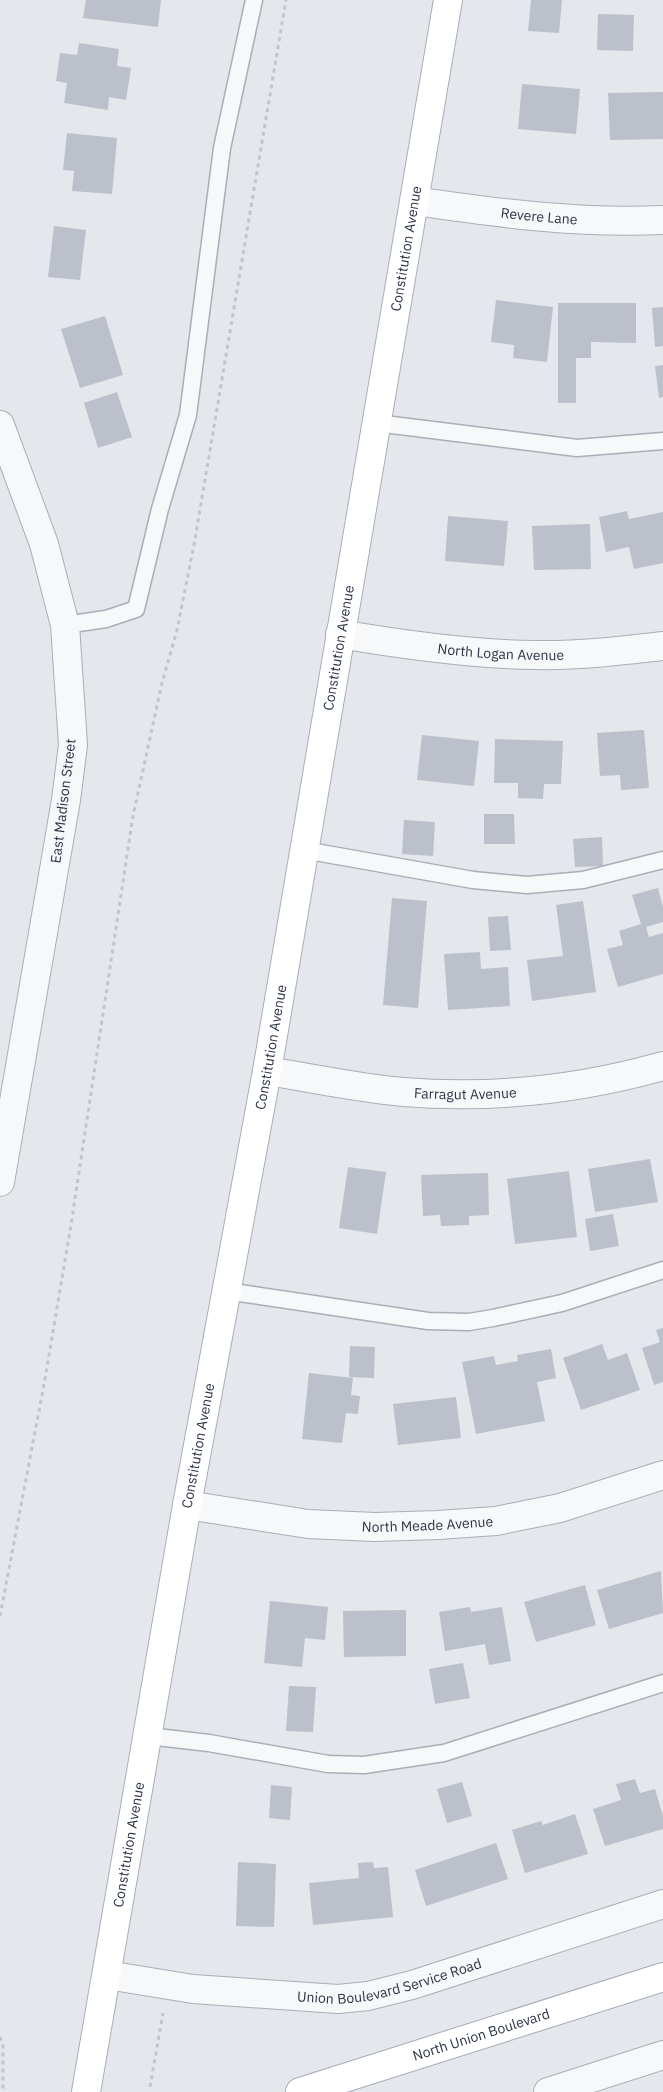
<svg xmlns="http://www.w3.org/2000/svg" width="663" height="2092" font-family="'IBM Plex Sans',sans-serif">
	<rect width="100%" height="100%" fill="#e4e7ec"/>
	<path fill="#bbc0ca" d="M86,0H161L158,27L83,18Z
		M531,0H562L559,33L528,31Z
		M598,14L634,15L633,51L597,50Z
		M79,43L119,49L117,66L131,68L126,100L109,97L108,110L64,103L67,83L56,81L60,53L77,55Z
		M522,84L580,89L576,134L518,129Z
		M663,92V139L610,140L608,93Z
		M67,133L117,138L112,194L72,191L74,171L63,170Z
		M54,226L86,230L80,280L48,277Z
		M496,300L553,307L547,362L513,358L514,345L491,342Z
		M558,303H636V343L591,342V358H576V403H558Z
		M663,307V346L655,347L652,308Z
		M105,316L123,375L80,388L61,329Z
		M663,365V397L659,398L655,366Z
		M117,392L132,437L98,448L84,403Z
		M627,511L629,519L663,512V563L634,569L629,547L606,552L599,517Z
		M448,516L508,521L504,566L445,561Z
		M590,524L591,569L534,570L532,526Z
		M644,730L649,788L621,790L620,775L600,776L597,733Z
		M422,735L479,741L474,786L417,780Z
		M495,739L563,741L561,784H544L543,799L518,798V783H494Z
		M484,814H514L515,844H484Z
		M404,820L435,822L433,856L402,854Z
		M602,837L603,866L575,867L573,839Z
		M658,888L663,907V922L646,927L649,937L663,933V974L618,987L607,949L623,945L619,931L641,924L632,895Z
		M392,898L427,901L418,1008L383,1005Z
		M583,901L596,992L532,1001L527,960L563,956L556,905Z
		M508,916L511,950L490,951L488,917Z
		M480,952L481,969L508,967L510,1006L448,1010L444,954Z
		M650,1159L658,1202L595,1212L588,1169Z
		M348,1167L386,1172L377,1234L339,1228Z
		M569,1171L577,1237L515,1244L507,1179Z
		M488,1173L489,1215L469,1216V1225L441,1226L440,1215L423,1216L421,1175Z
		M613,1214L619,1246L590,1251L585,1219Z
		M663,1328V1382L654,1385L642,1348L660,1342L656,1330Z
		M602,1344L608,1360L627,1353L640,1390L581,1410L563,1358Z
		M350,1346L375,1347L374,1378L349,1377Z
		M551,1349L556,1378L537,1382L545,1421L476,1434L462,1362L494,1356L496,1365L518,1361L517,1355Z
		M309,1373L353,1378L351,1395L360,1396L358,1414L346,1413L342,1443L302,1439Z
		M456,1397L461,1438L398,1445L393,1404Z
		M661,1571L663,1613L609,1629L597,1590Z
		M585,1585L596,1625L536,1642L524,1602Z
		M270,1601L328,1607L325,1640L305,1638L302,1667L264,1663Z
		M470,1607L471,1612L502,1607L511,1661L489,1665L485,1644L445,1651L439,1612Z
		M406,1610V1656L344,1657L343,1611Z
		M463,1663L470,1698L435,1704L429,1669Z
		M289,1686L316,1687L313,1732L286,1731Z
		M635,1779L640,1793L655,1789L663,1816V1829L605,1846L593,1809L621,1800L616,1784Z
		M462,1782L472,1816L447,1823L437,1789Z
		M271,1785L292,1787L290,1820L269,1818Z
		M575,1814L588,1854L525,1873L512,1830L541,1821L543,1825Z
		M496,1843L508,1879L426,1906L415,1870Z
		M238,1862L276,1864L274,1927L236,1926Z
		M373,1862L374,1868L388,1867L393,1917L313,1925L309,1883L359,1878L358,1863Z"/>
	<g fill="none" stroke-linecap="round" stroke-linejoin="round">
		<g stroke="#a9aeb7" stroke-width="19">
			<path id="lane" d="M376,423L577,448L663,441
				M65,625L106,619L136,609L160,509L188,415L222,148L254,0
				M304,850L473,880L527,885L583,880L663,860
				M226,1291L428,1321L469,1322L493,1318L562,1303L663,1270
				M148,1736L209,1743L328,1764L364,1765L444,1753L663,1683"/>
		</g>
		<g stroke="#a9aeb7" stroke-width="30">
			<g id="street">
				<path id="s1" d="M415,201C497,213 580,224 663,220"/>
				<path d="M0,425L44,544L65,625L73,745L66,800L0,1182"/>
				<path id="s2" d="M340,634C404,645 469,654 534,655C577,656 620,651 663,646"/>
				<path id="s3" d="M267,1071C312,1078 357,1088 403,1092C490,1099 578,1090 663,1066"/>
				<path id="s4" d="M187,1505L308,1524L375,1527L438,1525L496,1521L560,1508L663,1475"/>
				<path id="s5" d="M107,1975L193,1989L338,1999L368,1996L412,1985L663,1904"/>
				<path d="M548,2092L663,2055"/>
			</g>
		</g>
		<g stroke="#a9aeb7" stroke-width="30">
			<g id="secondary">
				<path id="s6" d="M86,2092L187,1505L267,1071L448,0"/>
			</g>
		</g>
		<g stroke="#a3abb8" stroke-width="30">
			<g id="primary">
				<path id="s7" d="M300,2092L663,1977"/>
			</g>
		</g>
		<path stroke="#c2c5cb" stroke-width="3" stroke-dasharray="4 4" stroke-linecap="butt" d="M0,1616L45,1379L71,1225L133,816L162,683L177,630L194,545L286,0
			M0,2037L3,2046V2092
			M150,2087L163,2013"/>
		<use href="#lane" stroke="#f7f8fa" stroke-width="16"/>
		<use href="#street" stroke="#f7f8fa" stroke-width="28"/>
		<use href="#secondary" stroke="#fff" stroke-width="28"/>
		<use href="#primary" stroke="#fff" stroke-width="28"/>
	</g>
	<g text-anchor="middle" stroke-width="4.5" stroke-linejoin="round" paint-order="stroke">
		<g font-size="14" fill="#2b3445" stroke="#f4f6f9">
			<text dy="5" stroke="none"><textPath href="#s1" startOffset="125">Revere Lane</textPath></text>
			<text dy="5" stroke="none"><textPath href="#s6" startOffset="1871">Constitution Avenue</textPath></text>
			<text dy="5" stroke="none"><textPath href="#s6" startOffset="1466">Constitution Avenue</textPath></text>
			<text dy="5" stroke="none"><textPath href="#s2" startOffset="162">North Logan Avenue</textPath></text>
			<text transform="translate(63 801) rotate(-83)" y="5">East Madison Street</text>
			<text dy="5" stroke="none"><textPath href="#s6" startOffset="1061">Constitution Avenue</textPath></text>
			<text dy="5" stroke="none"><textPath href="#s3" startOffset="200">Farragut Avenue</textPath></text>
			<text dy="5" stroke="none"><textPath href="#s6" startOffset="656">Constitution Avenue</textPath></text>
			<text dy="5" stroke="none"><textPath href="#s4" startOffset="242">North Meade Avenue</textPath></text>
			<text dy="5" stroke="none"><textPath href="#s6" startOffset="251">Constitution Avenue</textPath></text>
			<text dy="5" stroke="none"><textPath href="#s5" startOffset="286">Union Boulevard Service Road</textPath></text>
			<text dy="5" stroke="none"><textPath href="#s7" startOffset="190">North Union Boulevard</textPath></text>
		</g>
	</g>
</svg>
